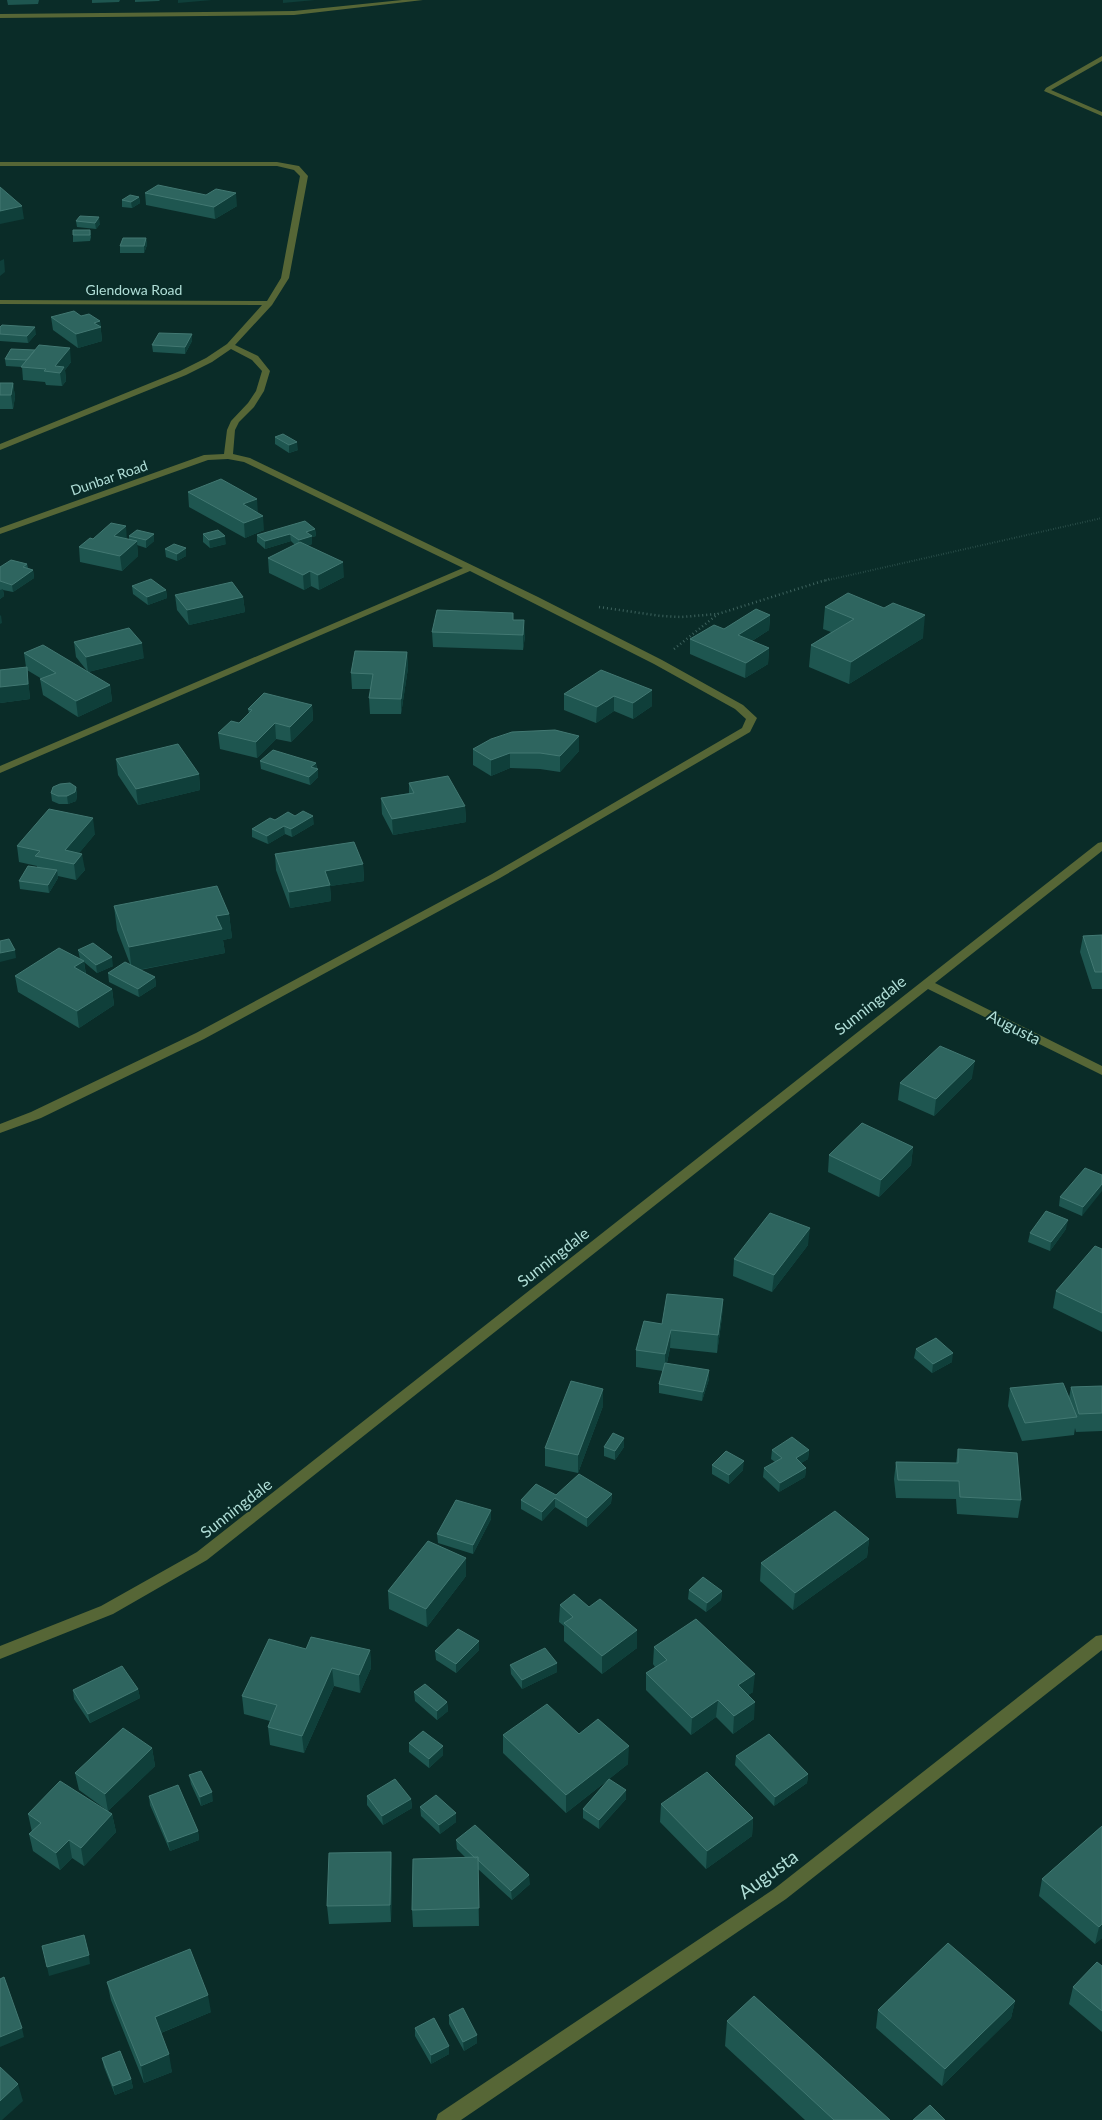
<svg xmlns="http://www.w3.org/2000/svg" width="1102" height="2120" font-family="Lato,sans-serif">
	<rect width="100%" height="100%" fill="#0a2c28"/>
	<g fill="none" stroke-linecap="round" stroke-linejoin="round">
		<path stroke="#3f645f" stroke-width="2" stroke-dasharray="0.5 2" stroke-linecap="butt" d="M824,581L1102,518"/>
		<path stroke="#3f645f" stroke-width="2.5" stroke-dasharray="1 3" stroke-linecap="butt" d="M599,607L661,616L681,617L717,614
			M674,649L718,614L829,579"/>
		<path fill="#566636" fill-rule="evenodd" d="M402,0H423L294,15L0,18V14L294,11Z
			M1102,56V61L1051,90L1102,112V116L1044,91L1046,88Z
			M0,162H277L299,166L308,176L289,278L272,305L235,345L258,356L270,371L264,391L254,407L239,422L235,430L233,454L250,458L538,597L662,660L743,705L757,718L750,732L500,878L204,1039L41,1118L0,1133V1124L31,1112L196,1033L492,874L742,728L746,719L735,709L654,664L470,571L0,773V766L463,568L244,462L228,459L208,460L0,534V528L204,455L224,454L227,430L231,421L248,403L256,391L262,371L252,360L231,349L212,362L186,375L0,450V444L180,371L206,358L227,344L262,305L0,304V300L267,301L281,278L300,176L294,170L277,166H0Z
			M1102,842V851L935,983L1102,1066V1075L928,989L207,1560L113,1614L0,1659V1646L101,1606L197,1552L1098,843Z
			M1102,1635V1650L786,1899L461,2120H436L438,2114L774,1889L1096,1636Z"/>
	</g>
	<path fill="#1e5650" d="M7,0H39L38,4L8,5Z
		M92,0H120L119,2L92,3Z
		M135,0H160L159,1L135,2Z
		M145,193L237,206L215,219L146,205Z
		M139,197L140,203L132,208L122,207V200Z
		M80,216L100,224L96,229L77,227L76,221Z
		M90,230L91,237L90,241L73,242V235Z
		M146,238L147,245L144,253H120V246Z
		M81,316L100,321L102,341L78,348L53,330L51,317Z
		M0,327L36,334L28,343L0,341Z
		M192,334V341L185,354L153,352L152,345Z
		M35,350L71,362L65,370L66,381L62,386L46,385L45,382L23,380L22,367L6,366L5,359Z
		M0,383H13L15,397L13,409H0Z
		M275,437L298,450L289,453L275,444Z
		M188,492L264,530L245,538L189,507Z
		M315,529L316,536L312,537V544L307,546L344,577L319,590L311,586L304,590L269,573L268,558L295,545L291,541L265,549L257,542V535Z
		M203,534L226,544L210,548L203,542Z
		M129,536L154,541L146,548L137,545L138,556L122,571L80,562L79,547L93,539H129Z
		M165,549L186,556L177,561L166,557Z
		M27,564L28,568L33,570L34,578L13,592L3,590L4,596L0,599V567Z
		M132,586L166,590L167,598L148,605L133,594Z
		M175,595L243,597L245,612L189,625L177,610Z
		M825,607L884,608L923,638L849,684L809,667L811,645L831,632L823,629Z
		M770,615L769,630L752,641L769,648L768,664L745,678L690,654V639Z
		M514,620L525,636L523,650L433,647L432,632Z
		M74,642L144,658L88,672L76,657Z
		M407,652L408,668L401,714H370L369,698L371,689H352L351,673Z
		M24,653L110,685L112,701L78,717L43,695L40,679H42L27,670L30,699L0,703V670L26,667Z
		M652,690V706L633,719L614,711L596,723L564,710V694Z
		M312,705L313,720L291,742L276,739L257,758L220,749L218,733L239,723L249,713L248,709Z
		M579,736V751L560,772L540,769L510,768L491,776L473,765V749Z
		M116,759L199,774L200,790L138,805L118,775Z
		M260,761L316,763L318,777L310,785L261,769Z
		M409,783L465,806L466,822L393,835L382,814L381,798L409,793Z
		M76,787L77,795L76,801L68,804H59L52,801L51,793Z
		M295,816L314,824L292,837L285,834L268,844L252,837V829L275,820Z
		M95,834L79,853L85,870L76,880L58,876V878L49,893L20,889L19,881L37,868V866L19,862L17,846Z
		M275,854L363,864L364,881L330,886L331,901L290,908L276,870Z
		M114,906L229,914L232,938L223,940L225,953L140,970L155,977L156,986L139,997L109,982L108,973L130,964L117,930Z
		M1102,935V989H1092L1080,952L1083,936Z
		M78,950L113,966L97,973L84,962L86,974L112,989L114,1005L79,1028L18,992L15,976L80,959Z
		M972,1078L934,1116L898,1100L900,1083Z
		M913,1147L911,1165L879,1197L828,1172L829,1155Z
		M1102,1175L1082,1216L1059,1206L1060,1197Z
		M1066,1229L1050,1251L1028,1242L1030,1233Z
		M808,1245L772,1292L733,1276L734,1259Z
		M1102,1249V1332L1053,1308L1056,1291Z
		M723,1299L722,1317L717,1353L670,1348L667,1363L709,1379L702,1401L659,1393V1384L663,1371L636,1367V1350L662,1324Z
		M916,1349L952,1362L932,1373L914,1358Z
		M1102,1386V1431L1076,1432L1075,1428L1074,1435L1022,1441L1008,1406L1010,1388L1069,1398L1071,1387Z
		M603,1406L578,1473L545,1466V1448Z
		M624,1438V1447L615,1460L604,1456V1447Z
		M958,1449L1021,1500L1018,1518L957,1514L956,1499L896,1498L894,1479L896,1462L956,1463Z
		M772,1450H809L808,1459L801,1463L806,1468L805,1477L779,1492L763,1477L764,1468L775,1462L771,1459Z
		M712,1465L743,1470L729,1484L712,1474Z
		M612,1494L611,1503L587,1527L555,1507L542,1521L521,1509V1500L556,1495Z
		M491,1510V1519L473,1554L438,1543L437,1534Z
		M869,1539L867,1557L793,1610L760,1581L761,1563Z
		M466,1576L427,1627L389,1609L388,1591Z
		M689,1590L722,1591L721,1600L706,1612L688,1599Z
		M560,1605L637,1648L602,1674L564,1641V1626L559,1622Z
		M479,1641V1650L456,1673L436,1660L435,1651Z
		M654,1647L753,1692L748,1695L754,1719L733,1734L716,1717L691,1735L646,1690V1673L655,1667L653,1664Z
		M306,1649L370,1650L371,1668L360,1693L334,1686L304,1753L270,1745L268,1727L270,1721L244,1714L242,1696Z
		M557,1663V1672L522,1689L511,1674L510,1665Z
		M138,1689L140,1698L90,1723L74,1699L73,1690Z
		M414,1692L447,1702L448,1711L437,1720L415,1701Z
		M579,1734L628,1764L609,1779L626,1799L599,1829L583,1818V1809L608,1780L566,1813L503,1753V1735Z
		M409,1743L443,1746V1755L429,1768L409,1752Z
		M152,1748L155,1766L108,1811L112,1814L116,1832L84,1866L72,1858L60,1870L33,1851L29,1834L32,1832L28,1814L105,1809L79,1790L75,1773Z
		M736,1756L808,1774L807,1783L774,1806L735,1765Z
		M189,1775L213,1801L201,1806L191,1784Z
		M149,1796L198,1831L199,1840L170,1851L150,1805Z
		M367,1796L411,1799L412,1808L383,1825L367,1805Z
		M661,1804L753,1818L752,1836L706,1869L660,1822Z
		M420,1807L456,1822L440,1834L421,1816Z
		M1102,1826V1938L1095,1944L1039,1896L1042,1879Z
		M456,1840L530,1884L512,1900L478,1869L479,1926L413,1927L412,1910L466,1858L457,1849Z
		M391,1852L392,1869L391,1922L329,1924L327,1906Z
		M1102,1966V2032L1069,2004L1073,1987Z
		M107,1982L211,2012L161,2033L172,2072L144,2083L111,2000Z
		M1015,2001L1011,2018L942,2086L876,2028L878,2010Z
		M449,2015L477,2043L464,2051L449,2024Z
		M727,2021L890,2120H805L725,2046Z
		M415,2028L449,2054L431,2064L415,2036Z
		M102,2058L131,2079L133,2088L115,2095L104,2067Z"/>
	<path fill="#0f3f3a" d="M178,0H212L178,3Z
		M283,0H315L283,3Z
		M236,193L237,206L215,219L214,207Z
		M139,197L140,203L132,208L131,202Z
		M22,206L24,219L0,224V211Z
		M99,217L100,224L96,229L95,223Z
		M146,238L147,245L144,253V246Z
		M4,259L5,272L0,276V261Z
		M100,321L102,341L78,348L76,334L94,323Z
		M35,327L36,334L28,343L27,336Z
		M192,334V341L185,354V347Z
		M70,348L71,362L65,370L66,381L62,386L60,373L55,366Z
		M13,383L15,397L13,409L11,395Z
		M297,442L298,450L289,453V445Z
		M257,499L258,514L243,504Z
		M263,516L264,530L245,538L244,523Z
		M126,526L127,541L114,536Z
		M315,529L316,536L312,537V544L299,548V540L306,532Z
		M154,534V541L146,548V540Z
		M290,534L291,541L265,549V541Z
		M225,536L226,544L210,548L209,540Z
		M137,541L138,556L122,571L120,556Z
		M186,548V556L177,561V554Z
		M343,562L344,577L319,590L318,575Z
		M33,570L34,578L13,592L12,585Z
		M310,571L311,586L304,590L303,575Z
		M3,589L4,596L0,599V590Z
		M166,590L167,598L148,605L147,597Z
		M243,597L245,612L189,625L187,610Z
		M1,615L2,623L0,624V616Z
		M770,615L769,630L737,650L738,635Z
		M925,615L923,638L849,684L851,662Z
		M524,620L525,636L523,650V635Z
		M142,643L144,658L88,672L86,657Z
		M769,648L768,664L745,678L746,663Z
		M407,652L408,668L401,714V699Z
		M27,667L30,699L0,703V687Z
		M110,685L112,701L78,717L76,701Z
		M652,690V706L633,719V703Z
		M614,696V711L596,723L597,707Z
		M312,705L313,720L291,742L290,727Z
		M275,723L276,739L257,758L256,742Z
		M579,736V751L560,772V756Z
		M510,753V768L491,776V760Z
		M316,763V770L318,769V777L310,785L309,777L311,767Z
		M199,774L200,790L138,805L136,789Z
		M76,787L77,795L76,801L68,804L67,796Z
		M465,806L466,822L393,835L392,819Z
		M313,816L314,824L292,837L291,829Z
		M93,818L95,834L71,863L65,850Z
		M284,826L285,834L268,844L267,836Z
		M82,854L85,870L76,880L74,864Z
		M363,864L364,881L330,886L331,901L290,908L289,892L325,871Z
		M57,870L58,878L49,893L48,885Z
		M229,914L232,938L223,940L225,953L132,971L129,947L216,916Z
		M15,950L16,958L0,962V953Z
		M112,957L113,966L97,973L96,965Z
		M84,961L86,978L74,967Z
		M155,977L156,986L139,997L138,989Z
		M112,989L114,1005L79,1028L77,1011Z
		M975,1061L972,1078L934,1116L936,1099Z
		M913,1147L911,1165L879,1197L881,1180Z
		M1102,1184V1191L1082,1216L1083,1207Z
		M1068,1220L1066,1229L1050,1251L1051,1242Z
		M810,1228L808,1245L772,1292L774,1275Z
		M723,1299L722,1317L717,1353L718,1335Z
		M671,1330L670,1348L665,1372V1354Z
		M953,1353L952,1362L932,1373L933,1364Z
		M709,1370V1379L702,1401L703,1392Z
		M603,1389V1406L578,1473V1455Z
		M624,1438V1447L615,1460V1451Z
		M809,1450L808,1459L795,1467L796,1458Z
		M744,1461L743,1470L729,1484V1475Z
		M806,1468L805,1477L779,1492L780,1483Z
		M612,1494L611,1503L587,1527V1518Z
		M555,1498V1507L542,1521V1512Z
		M491,1510V1519L473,1554V1545Z
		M869,1539L867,1557L793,1610L795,1593Z
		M466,1558V1576L427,1627L426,1609Z
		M722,1591L721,1600L706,1612L707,1603Z
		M637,1630V1648L602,1674V1656Z
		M479,1641V1650L456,1673V1664Z
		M370,1650L371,1668L360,1693L359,1675Z
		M557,1663V1672L522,1689V1680Z
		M332,1668L334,1686L304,1753L302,1736Z
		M755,1674L753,1692L737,1702L738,1685Z
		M138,1689L140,1698L90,1723L88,1714Z
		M718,1700L716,1717L691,1735L692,1718Z
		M447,1702L448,1711L437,1720V1711Z
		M755,1702L754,1719L733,1734L734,1716Z
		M443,1746V1755L429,1768V1759Z
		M629,1746L628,1764L566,1813V1795Z
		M152,1748L155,1766L108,1811L105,1794Z
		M808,1774L807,1783L774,1806L775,1797Z
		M626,1790V1799L599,1829V1820Z
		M212,1792L213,1801L201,1806L200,1797Z
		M411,1799L412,1808L383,1825L382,1816Z
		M456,1813V1822L440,1834L439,1825Z
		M112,1814L116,1832L84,1866L81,1848Z
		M753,1818L752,1836L706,1869L707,1851Z
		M198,1831L199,1840L170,1851L168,1842Z
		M69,1840L72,1858L60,1870L56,1853Z
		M391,1852L392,1869L391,1922L390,1905Z
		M529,1875L530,1884L512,1900L511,1891Z
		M1102,1924V1938L1095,1944L1099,1927Z
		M89,1955L90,1964L49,1976L47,1967Z
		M208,1995L211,2012L158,2034L155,2017Z
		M1015,2001L1011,2018L942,2086L945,2069Z
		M22,2028L24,2037L0,2047V2037Z
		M477,2035V2043L464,2051L463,2042Z
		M449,2046V2054L431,2064V2055Z
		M169,2054L172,2072L144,2083L141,2066Z
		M131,2079L133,2088L115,2095L113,2086Z
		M18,2084L23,2101L2,2120H0V2101Z"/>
	<path fill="#2e655f" stroke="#427872" d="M158,185L206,195L216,189L236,193L214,207L145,193Z
		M0,187L22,206L0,211Z
		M130,195L139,197L131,202L122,200Z
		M80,216L99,217L95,223L76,221Z
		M73,230H90V235H73Z
		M123,238H146L144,246H120Z
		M74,311L81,316L89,314L100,321L94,323L101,327L76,334L51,317Z
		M2,325L35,327L27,336L0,334V327Z
		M159,333L192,334L185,347L152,345Z
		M39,345L70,348L55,366L64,367L60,373L44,371L46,369L21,367Z
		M11,349L35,350L27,360L5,359Z
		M0,383H13L11,395H0Z
		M283,434L297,442L289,445L275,437Z
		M221,479L257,499L243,504L263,516L244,523L188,492Z
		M305,521L315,529L306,532L312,536L299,540L290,534L265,541L257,535Z
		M111,523L126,526L114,536L137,541L120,556L79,547L90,538L93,539Z
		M137,530L154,534L146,540L129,536Z
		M218,530L225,536L209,540L203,534Z
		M300,542L343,562L318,575L310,571L303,575L268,558Z
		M174,544L186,548L177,554L165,549Z
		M11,560L27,564L23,567L33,570L12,585L0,581V567Z
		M151,579L166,590L147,597L132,586Z
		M232,582L243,597L187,610L175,595Z
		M848,593L884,608L893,603L925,615L851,662L811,645L854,619L825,607Z
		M756,609L770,615L738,635L769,648L746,663L690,639L714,625L724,629Z
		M437,610L513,613V620H524L523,635L432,632Z
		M129,628L142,643L86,657L74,642Z
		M43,645L110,685L76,701L40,679L56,673L24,653Z
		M355,651L407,652L401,699L369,698L373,674L351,673Z
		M27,667L28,684L0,687V670Z
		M601,670L652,690L633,703L614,696L597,707L564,694Z
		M264,693L312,705L290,727L275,723L256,742L218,733L231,721L239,723L252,710L248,709Z
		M555,730L579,736L560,756L540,753H510L491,760L473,749L491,739L512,732Z
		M178,744L199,774L136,789L116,759Z
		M273,750L316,763L311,767L318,769L309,777L260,761Z
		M448,776L465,806L392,819L381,798L414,793L409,783Z
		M70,783L76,787L75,792L67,796H58L51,793L53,787L60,784Z
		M49,809L93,818L65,850L82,854L74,864L35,856L40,851L17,846Z
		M303,811L313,816L291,829L284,826L267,836L252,829L270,818L275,820L288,812L295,816Z
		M354,842L363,864L325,871L330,885L289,892L275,854Z
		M28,866L57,870L48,885L19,881Z
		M217,886L229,914L216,916L222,929L129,947L114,906Z
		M1102,935V972H1095L1083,936Z
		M9,939L15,950L0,953V941Z
		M93,943L112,957L96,965L78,950Z
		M59,948L84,961L74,967L112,989L77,1011L15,976Z
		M125,962L155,977L138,989L108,973Z
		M940,1046L975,1061L936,1099L900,1083Z
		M862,1123L913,1147L881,1180L829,1155Z
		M1085,1168L1102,1175V1184L1083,1207L1060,1197Z
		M1046,1211L1068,1220L1051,1242L1030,1233Z
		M770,1213L810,1228L774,1275L734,1259Z
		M1095,1246L1102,1249V1313L1056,1291Z
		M667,1294L723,1299L718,1335L671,1330L665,1354L636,1350L644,1321L662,1324Z
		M936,1338L953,1353L933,1364L916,1349Z
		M665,1363L709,1370L703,1392L659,1384Z
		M571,1381L603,1389L578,1455L545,1448Z
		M1063,1383L1077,1417L1025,1423L1010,1388Z
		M1102,1386V1413L1079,1414L1071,1387Z
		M613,1433L624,1438L615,1451L604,1447Z
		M792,1437L809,1450L796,1458L806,1468L780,1483L764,1468L782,1458L772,1450Z
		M958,1449L1017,1453L1021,1500L960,1497L959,1481L898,1480L896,1462L958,1463Z
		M726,1451L744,1461L729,1475L712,1465Z
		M579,1474L612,1494L587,1518L555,1498L542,1512L521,1500L536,1484L556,1495Z
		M456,1500L491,1510L473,1545L437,1534Z
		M835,1511L869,1539L795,1593L761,1563Z
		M428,1541L466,1558L426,1609L388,1591Z
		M703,1577L722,1591L707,1603L689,1590Z
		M574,1594L589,1607L600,1599L637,1630L602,1656L564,1623L573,1617L560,1605Z
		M696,1619L755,1674L738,1685L755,1702L734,1716L718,1700L692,1718L646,1673L667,1660L654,1647Z
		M458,1629L479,1641L456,1664L435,1651Z
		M311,1637L370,1650L359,1675L332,1668L302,1736L268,1727L277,1705L242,1696L269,1639L306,1649Z
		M545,1648L557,1663L522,1680L510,1665Z
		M122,1666L138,1689L88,1714L73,1690Z
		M425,1684L447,1702L437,1711L414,1692Z
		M547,1704L579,1734L598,1719L629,1746L566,1795L503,1735Z
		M123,1728L152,1748L105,1794L75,1773Z
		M423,1731L443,1746L429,1759L409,1743Z
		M769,1734L808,1774L775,1797L736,1756Z
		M201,1771L212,1792L200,1797L189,1775Z
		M707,1772L753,1818L707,1851L661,1804Z
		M395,1779L411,1799L382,1816L367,1796Z
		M609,1779L626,1790L599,1820L583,1809Z
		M60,1781L112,1814L81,1848L69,1840L56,1853L29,1834L41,1823L28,1814Z
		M178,1785L198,1831L168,1842L149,1796Z
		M436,1795L456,1813L439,1825L420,1807Z
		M475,1825L529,1875L511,1891L478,1860V1857L475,1858L456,1840Z
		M1102,1826V1924L1099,1927L1042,1879Z
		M391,1852L390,1905L327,1906L329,1853Z
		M478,1857L479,1908L412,1910L413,1859Z
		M84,1935L89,1955L47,1967L42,1946Z
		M948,1943L1015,2001L945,2069L878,2010Z
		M190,1949L208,1995L155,2017L169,2054L141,2066L107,1982Z
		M1097,1962L1102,1966V2011L1073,1987Z
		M4,1977L22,2028L0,2037V1979Z
		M754,1996L890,2120H834L727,2021Z
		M463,2008L477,2035L463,2042L449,2015Z
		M434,2018L449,2046L431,2055L415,2028Z
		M120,2051L131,2079L113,2086L102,2058Z
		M0,2067L18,2084L0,2101Z
		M930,2105L945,2120H913Z"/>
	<g text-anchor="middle" stroke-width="4" stroke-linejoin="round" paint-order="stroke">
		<g font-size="14" fill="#b0ded7" stroke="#0a2c28">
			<text x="134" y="295">Glendowa Road</text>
			<text transform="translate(109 478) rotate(-19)" y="5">Dunbar Road</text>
		</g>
		<g font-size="16" fill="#b0ded7" stroke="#0a2c28">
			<text transform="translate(870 1005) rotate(-38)" y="6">Sunningdale</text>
			<text transform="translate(1014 1027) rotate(27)" y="6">Augusta</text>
			<text transform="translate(553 1257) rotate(-38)" y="6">Sunningdale</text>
			<text transform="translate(236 1508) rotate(-38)" y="6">Sunningdale</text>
		</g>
		<g font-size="19" fill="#b0ded7" stroke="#0a2c28">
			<text transform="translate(768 1874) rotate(-36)" y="7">Augusta</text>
		</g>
	</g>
</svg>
